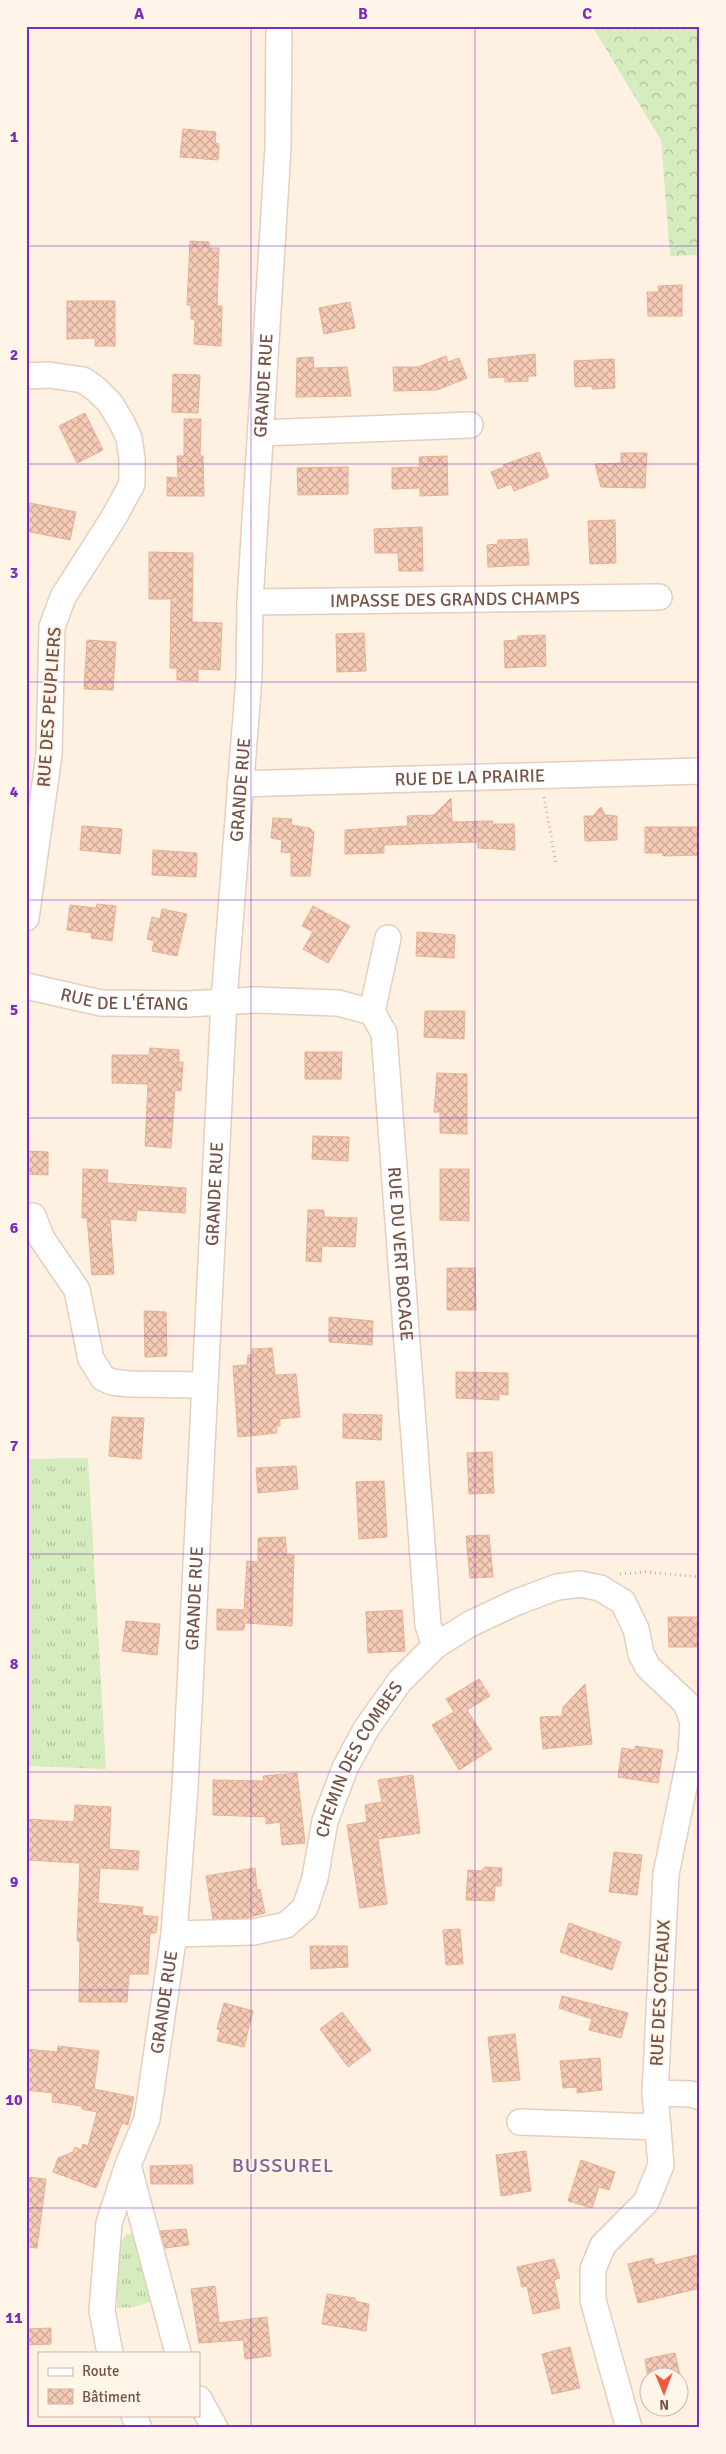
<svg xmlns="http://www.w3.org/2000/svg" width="726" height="2454" font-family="Signika,sans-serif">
	<defs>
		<pattern id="grass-tufts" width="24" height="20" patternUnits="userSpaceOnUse" patternTransform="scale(1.25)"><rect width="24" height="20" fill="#d4ecbe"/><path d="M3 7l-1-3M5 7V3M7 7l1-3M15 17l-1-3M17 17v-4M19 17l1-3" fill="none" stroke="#b1c29c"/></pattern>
		<pattern id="forest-crowns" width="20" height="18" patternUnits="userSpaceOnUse" patternTransform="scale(1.25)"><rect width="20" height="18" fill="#d4ecbe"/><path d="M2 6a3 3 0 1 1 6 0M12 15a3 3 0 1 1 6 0" fill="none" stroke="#b1c29c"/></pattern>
		<pattern id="building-cross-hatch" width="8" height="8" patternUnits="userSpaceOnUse" patternTransform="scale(1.25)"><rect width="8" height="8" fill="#f5cbb6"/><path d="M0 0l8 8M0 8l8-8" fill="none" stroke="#cba796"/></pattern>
	</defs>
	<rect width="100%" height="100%" fill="#fef1e1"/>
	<path fill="url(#grass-tufts)" d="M88,1458L106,1769L26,1766V1459Z
		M127,2234L138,2235L155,2300L135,2307L117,2308C117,2293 115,2241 127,2234Z"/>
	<path fill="url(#forest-crowns)" d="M592,26H700V255L670,256L661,140Z"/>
	<path fill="url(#building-cross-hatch)" stroke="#e9b095" d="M183,129L216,132L215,143L219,144L218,160L180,157Z
		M190,241L209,242V248H219L217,306H222L221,346L194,344L195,320L191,319V305H187Z
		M682,285V316H648L647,292H659L658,286Z
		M67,301H115V346H95V338L67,339Z
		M350,302L355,328L324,334L319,308Z
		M535,354L536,376H528V381L505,382V377L489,378L488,359Z
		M446,356L448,362L459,358L467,378L437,390L394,391L393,367H418Z
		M313,357L314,368L347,367L351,396L296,397L297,358Z
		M614,359L615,388L592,389V386L575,387L574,361Z
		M173,374L200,375L198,413L172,412Z
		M85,413L103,450L77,463L59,426Z
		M184,419H201L200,456H203L204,496H167V477L178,478L177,456H184Z
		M539,452L549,477L514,491L511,484L498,489L491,472L504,467L503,465Z
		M621,453H647L645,488L601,487L595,464L621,463Z
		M447,456L448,495L420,496V488L392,489V468L420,467L419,457Z
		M348,467V494L298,495L297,468Z
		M30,503L76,512L70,540L26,531Z
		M615,520L616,563L590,564L588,521Z
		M422,527L423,571H399L398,553H375L374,529Z
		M527,539L529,565L488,567L487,545L498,544V540Z
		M149,552L193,553L192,622L222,623L220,670L198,669V681L177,680V668H170L171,599H149Z
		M364,633L366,671L337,672L336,634Z
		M545,635L546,666L505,668L504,641L518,640V636Z
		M87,640L116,642L113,690L84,689Z
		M451,798L452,822L493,821L492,824H514L515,850L478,848V842L384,845V853L345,854V830L408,826L407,816L434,815Z
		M601,807L605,815L617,816V840L585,841L584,816H593Z
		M273,818L292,819L291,825L310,828L314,833L310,876H291V853L281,852L282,840L271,838Z
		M82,826L122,829L120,854L80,850Z
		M645,827H700V855L663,856V853H645Z
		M153,850L197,853L196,877L152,875Z
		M97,904L116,906L112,941L91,938L92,933L67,930L70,905L96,908Z
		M313,906L350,926L328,963L303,949L313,932L302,926Z
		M162,909L187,914L177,956L152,951L154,941L147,939L152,917L160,919Z
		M417,932L455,935L454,958L416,956Z
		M425,1011H465L464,1039L424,1037Z
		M150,1048L179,1050V1062H183L181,1091L175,1090L171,1148L145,1146L148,1084L112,1083V1055H149Z
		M305,1052H342L341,1079H305Z
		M437,1073L467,1074V1134L440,1133V1112H434Z
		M313,1136L349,1137L348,1161L312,1159Z
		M26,1151L48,1152V1175L26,1174Z
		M83,1169L108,1170L107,1183L186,1188L185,1213L137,1210L136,1221L110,1219L114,1274L92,1275L87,1218H82Z
		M440,1169H469V1221L440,1220Z
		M308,1210H324V1217L357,1218L355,1247L322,1246L321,1262L306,1261Z
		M447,1268H475L476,1310H447Z
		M144,1311L166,1312L167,1356L145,1357Z
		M329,1317L373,1321L372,1345L329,1342Z
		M272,1348L275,1375L296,1374L300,1417L280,1419V1426H276L277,1433L238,1437L233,1366L247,1365L248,1355H252V1349Z
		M456,1372L508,1373V1395L499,1394V1400L456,1398Z
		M343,1414L382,1415L381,1440L343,1438Z
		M112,1417L144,1418L141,1459L109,1456Z
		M492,1452L494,1493L469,1494L467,1453Z
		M296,1466L298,1489L258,1493L256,1468Z
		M384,1481L387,1537L359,1539L356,1482Z
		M489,1535L493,1577L470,1578L466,1536Z
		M285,1537L287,1555H294L292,1626L245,1623L244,1630H217V1609L244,1610L247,1561L258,1562V1538Z
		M402,1610L405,1651L368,1653L366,1612Z
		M668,1617H700V1647H669Z
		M126,1621L160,1624L157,1655L122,1651Z
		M479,1679L490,1696L467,1710L492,1749L459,1770L432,1725L454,1712L446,1699Z
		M585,1684L592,1744L543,1749L540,1717L562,1716L563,1707Z
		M635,1746L663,1750L658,1783L618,1777L622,1748L635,1750Z
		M297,1773L305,1843L282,1845L280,1822L266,1824V1817L213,1815V1780L264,1781L263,1776Z
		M413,1775L420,1833L378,1839L387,1904L360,1908L347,1825L367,1822L365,1805L382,1802L378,1780Z
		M75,1805L111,1807L109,1849L139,1851L138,1870L100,1868L98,1903L143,1907L142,1915L158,1917L156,1933H150L148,1974H129L127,2002H79L80,1942L77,1941L80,1863L26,1860V1819L74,1822Z
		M614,1852L642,1855L637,1895L609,1892Z
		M485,1867L502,1868L501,1886H495L494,1901L466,1900L468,1870L481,1871Z
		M255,1868L257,1890L260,1889L265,1913L246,1918L213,1919L206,1876Z
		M569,1923L621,1942L612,1970L560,1952Z
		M460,1929L463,1964L446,1965L443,1930Z
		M310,1946H347L348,1967L311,1969Z
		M562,1996L628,2013L621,2038L589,2030L592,2019L559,2008Z
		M224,2003L253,2011L244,2047L217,2041L220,2030L217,2029Z
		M342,2012L371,2050L348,2067L320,2029Z
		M515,2034L520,2080L493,2082L488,2037Z
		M58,2046L99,2051L94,2089L134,2097L128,2125L122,2123L96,2188L53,2172L58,2158L73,2152L75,2147L81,2150L83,2144L88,2146L97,2112L82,2109V2106L52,2102L53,2093L26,2090V2049L57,2052Z
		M600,2058L602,2090L577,2093V2087L563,2088L560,2061Z
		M526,2151L531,2191L501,2196L496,2155Z
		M581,2160L615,2172L609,2190L599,2187L592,2208L568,2201Z
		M192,2165L193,2184H151L150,2166Z
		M26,2177L46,2179L37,2248L26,2247Z
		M186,2229L189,2245L165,2248L160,2231Z
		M700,2254V2288L638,2303L628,2264L653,2258L655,2265Z
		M554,2259L560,2278L554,2280L560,2308L533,2314L527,2286L522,2287L517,2267Z
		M215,2286L219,2323L267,2317L271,2356L245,2359L243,2340L199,2343L191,2289Z
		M327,2294L355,2298V2301L369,2304L366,2331L322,2324Z
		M51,2328V2344L26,2345V2329Z
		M570,2347L580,2388L552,2394L542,2354Z
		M675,2353L683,2389L678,2390V2376L648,2378L645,2359Z"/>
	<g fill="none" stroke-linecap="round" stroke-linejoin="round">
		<g stroke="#e5cebf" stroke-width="28">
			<g id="minor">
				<path d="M26,376L49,375L83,380L96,389L110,403L122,423L129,438L132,458V484L114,517L63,597L52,627L49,755L26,918"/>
				<path d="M261,433L470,425"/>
				<path id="s1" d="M250,602L659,597"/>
				<path id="s2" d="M240,784L700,771"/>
				<path id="s3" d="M26,986L101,1003L188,1004L255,1000L338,1003L372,1012L384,1033L428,1625L435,1646"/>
				<path d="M372,1012L388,938"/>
				<path d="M33,1216L42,1239L77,1290L91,1359L103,1378L112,1382L129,1384L204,1385"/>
				<path id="s4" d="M174,1934L253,1932L286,1925L305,1908L315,1878L325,1821L345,1768L366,1729L400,1681L435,1646L470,1624L517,1602L557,1587L580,1584L600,1588L623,1602L636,1629L641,1654L648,1667L686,1703L693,1722L691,1753L666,1874L655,2093L661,2165L646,2202L603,2245L593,2269V2300L629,2428"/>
				<path d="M655,2093L691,2094L700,2097"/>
				<path d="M520,2122L658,2127"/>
				<path d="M128,2165L178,2353"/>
				<path id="s5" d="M110,2353L102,2311L109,2223L128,2165L147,2119L174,1934L185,1788L224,1001L249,677L250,602L278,148L279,26"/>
				<path d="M199,2399L215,2428"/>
				<path d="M134,2415L139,2428"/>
			</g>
		</g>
		<path stroke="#daae9a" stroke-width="3" stroke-dasharray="1 4" stroke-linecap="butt" d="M544,797L556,864
			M620,1574L645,1572L700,1577"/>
		<use href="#minor" stroke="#fff" stroke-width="25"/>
	</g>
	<path fill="none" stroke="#7b2cbf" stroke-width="1" stroke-opacity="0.55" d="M251,26V2428M475,26V2428M26,246H700M26,464H700M26,682H700M26,900H700M26,1118H700M26,1336H700M26,1554H700M26,1772H700M26,1990H700M26,2208H700"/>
	<g text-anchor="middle" stroke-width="4" stroke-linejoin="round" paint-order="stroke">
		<g font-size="18" fill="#775446" stroke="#fff5e8">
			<text dy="6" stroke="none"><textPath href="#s5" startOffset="1980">GRANDE RUE</textPath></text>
			<text dy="6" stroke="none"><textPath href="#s1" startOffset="205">IMPASSE DES GRANDS CHAMPS</textPath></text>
			<text transform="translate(49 707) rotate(-86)" y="6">RUE DES PEUPLIERS</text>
			<text dy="6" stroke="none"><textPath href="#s2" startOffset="230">RUE DE LA PRAIRIE</textPath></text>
			<text dy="6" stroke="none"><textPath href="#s5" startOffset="1575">GRANDE RUE</textPath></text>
			<text dy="6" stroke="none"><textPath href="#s3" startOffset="100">RUE DE L'ÉTANG</textPath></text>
			<text dy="6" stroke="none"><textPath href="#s5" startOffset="1170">GRANDE RUE</textPath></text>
			<text dy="6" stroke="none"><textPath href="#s3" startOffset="595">RUE DU VERT BOCAGE</textPath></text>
			<text dy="6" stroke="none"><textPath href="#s5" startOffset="765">GRANDE RUE</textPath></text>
			<text dy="6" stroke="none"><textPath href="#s4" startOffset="298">CHEMIN DES COMBES</textPath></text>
			<text transform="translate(660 1993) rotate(-87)" y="6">RUE DES COTEAUX</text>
			<text dy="6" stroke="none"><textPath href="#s5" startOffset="360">GRANDE RUE</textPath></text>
		</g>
		<g font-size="20" letter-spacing="1" fill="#83619b" stroke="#fff5e8">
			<text x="283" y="2172">BUSSUREL</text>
		</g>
	</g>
	<rect width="726" height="2454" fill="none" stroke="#fff5e8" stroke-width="55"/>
	<rect x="38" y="2352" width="162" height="65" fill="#fff5e8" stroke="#c9b5a7"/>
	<rect x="48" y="2368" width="25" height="8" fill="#ffffff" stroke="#c9b5a7"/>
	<text x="82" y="2376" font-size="15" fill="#775446">Route</text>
	<rect x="48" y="2389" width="25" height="15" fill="url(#building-cross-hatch)" stroke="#c9b5a7"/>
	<text x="82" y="2402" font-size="15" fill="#775446">Bâtiment</text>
	<g transform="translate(664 2392) rotate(179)"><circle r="24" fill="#fff5e8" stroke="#c9b5a7"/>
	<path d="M0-4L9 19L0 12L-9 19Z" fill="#f1593c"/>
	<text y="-8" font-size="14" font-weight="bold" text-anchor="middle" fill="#775446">N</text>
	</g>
	<rect x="28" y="28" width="670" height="2398" fill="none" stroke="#7b2cbf" stroke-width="2"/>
	<g font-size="16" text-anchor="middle" font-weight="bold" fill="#7b2cbf">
		<text x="139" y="19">A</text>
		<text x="363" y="19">B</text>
		<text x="587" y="19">C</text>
		<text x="14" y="142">1</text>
		<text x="14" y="360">2</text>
		<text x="14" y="578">3</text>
		<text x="14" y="797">4</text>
		<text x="14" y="1015">5</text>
		<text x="14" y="1233">6</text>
		<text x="14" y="1451">7</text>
		<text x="14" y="1669">8</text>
		<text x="14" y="1887">9</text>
		<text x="14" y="2105">10</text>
		<text x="14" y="2323">11</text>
	</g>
</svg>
